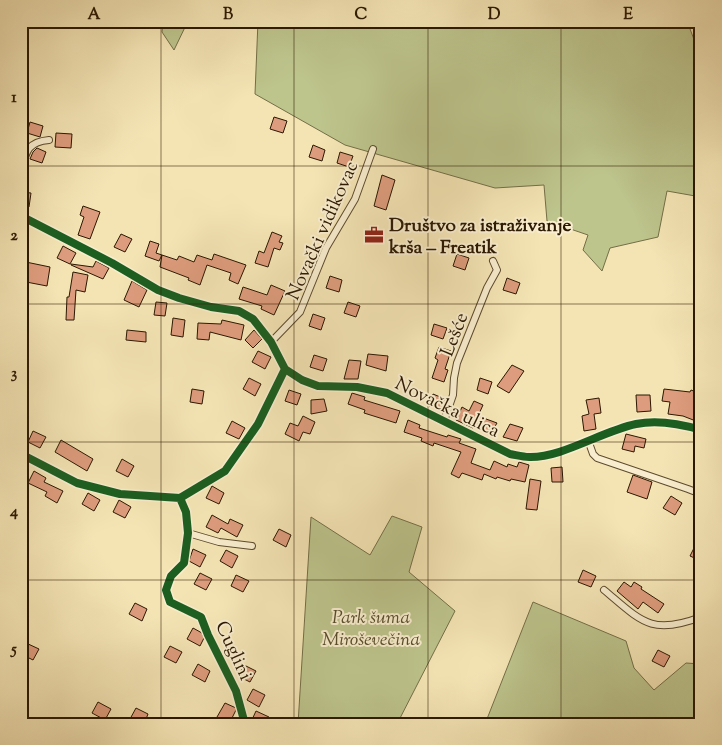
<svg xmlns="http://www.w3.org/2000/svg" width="722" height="745" font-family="'Sorts Mill Goudy',serif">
	<rect width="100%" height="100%" fill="#f4e4b4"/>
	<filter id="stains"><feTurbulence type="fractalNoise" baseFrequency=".004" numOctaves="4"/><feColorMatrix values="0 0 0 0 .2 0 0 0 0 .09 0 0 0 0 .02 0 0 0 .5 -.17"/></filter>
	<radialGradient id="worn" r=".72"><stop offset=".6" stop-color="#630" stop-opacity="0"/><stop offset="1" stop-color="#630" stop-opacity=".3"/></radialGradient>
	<path fill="#bdc48c" stroke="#746e46" d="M163,21H188L174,50L162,32Z
		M258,21H687L701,58V118L694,168L701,169V197L667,191L658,237L610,248L602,271L583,250L588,235L547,221L544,185L495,188L345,145L255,94Z
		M392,516L422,527L409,572L455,611L397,724H298L311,517L370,555Z
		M533,602L626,641L634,668L654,690L686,663L701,664V724H485Z"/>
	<path fill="#dd9c7d" stroke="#2b1801" d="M274,117L287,121L283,133L270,129Z
		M30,122L43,126L40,137L27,133Z
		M56,133L72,134L71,148L55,147Z
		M313,145L325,150L322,161L309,157Z
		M37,148L46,152L42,163L30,159L33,152Z
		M340,152L353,156L349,167L337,163Z
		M382,175L395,180L386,210L374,206Z
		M21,192L31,193L29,207L21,206Z
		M83,206L100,212L90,239L78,235L84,217L80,215Z
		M371,228L383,232L379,243L367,239Z
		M272,232L282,236L279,242L283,243L280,250L274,248L268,267L255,263L259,251L264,253Z
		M121,234L132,239L125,252L114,247Z
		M150,241L159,244L156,253L177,260L179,256L194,262L197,255L212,260L214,254L246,265L238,284L229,280L231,273L207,265L200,285L188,280L189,278L160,267L162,255L159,261L145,256Z
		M63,246L76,253L70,264L57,258Z
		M457,254L469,258L465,270L453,266Z
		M21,261L50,267L47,286L21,281Z
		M96,261L109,268L103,279L71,265V264L93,267Z
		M73,272L88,275L85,292L76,290L74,320H66L67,297H69Z
		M330,276L342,280L339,292L326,288Z
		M507,278L520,283L516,294L503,290Z
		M132,281L147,290L139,307L124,300Z
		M271,285L285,291L274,315L261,309L262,306L239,299L243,287L267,295Z
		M156,302L167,303L165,316L154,315Z
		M348,302L360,306L356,317L344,313Z
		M313,314L325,318L321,330L309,326Z
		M173,318L185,320L183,337L171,335Z
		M222,320L244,325L241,340L210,332L209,340L197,339L198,323L221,324Z
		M434,324L447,328L443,339L431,335Z
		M127,330L146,332V342L126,340Z
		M254,330L262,339L253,348L245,340Z
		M439,347L451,351L445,369L448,370L444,382L432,378L438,360L435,358Z
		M258,351L271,357L265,369L252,362Z
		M368,354L388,356L386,371L366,365Z
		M314,355L327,359L323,371L310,367Z
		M349,360L361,361L358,379H344Z
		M512,365L524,371L509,393L497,386Z
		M249,378L261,384L255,396L243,389Z
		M480,378L492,382L488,394L477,390Z
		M192,389L204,391L202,404L190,402Z
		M664,389L690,392L691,390L701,394V423L683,416L668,414L670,402L662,401Z
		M289,390L301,394L297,405L285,401Z
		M352,393L365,397L364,400L400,411L396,423L364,413L365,410L348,404Z
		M433,394L445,399L441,410L429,406Z
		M636,395H650L651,411L637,412Z
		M599,398L601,413L594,414L596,429L584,431L582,416L589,414L586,400Z
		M324,399L327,411L311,414V400Z
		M474,401L483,405L478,416L497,423L490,435L474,426L473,428L456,420L462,407L469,411Z
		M303,416L315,422L310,434L303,432L299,441L285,434L290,423L298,426Z
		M408,420L420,425L419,428L447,437L448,435L461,439L459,443L476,449L471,463L490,470L494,461L507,467L508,464L517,467L519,462L529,465L525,482L511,479L510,481L497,477L496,479L484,474L482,480L462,473L459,478L451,474L461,452L434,443L433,446L421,441L422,438L404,432Z
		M232,421L245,428L239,439L226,433Z
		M510,424L523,428L517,441L503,437Z
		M33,431L46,437L40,448L28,442Z
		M626,434L646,439L644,448L635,446L634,452L622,449Z
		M61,440L93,459L87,471L55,452Z
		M122,459L134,466L128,477L116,471Z
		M562,467L563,482H552L551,468Z
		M34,471L46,478L44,482L63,491L57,503L45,496L47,492L28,483Z
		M633,475L652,482L647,499L627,492Z
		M530,479L541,481L537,510L526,509Z
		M212,486L224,493L219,504L206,498Z
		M88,493L100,500L94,511L82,504Z
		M671,496L682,503L675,515L663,508Z
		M119,500L131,507L125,518L113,512Z
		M212,515L228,524L230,519L243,525L237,537L221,528L218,533L206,527Z
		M279,529L291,535L286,547L273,540Z
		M701,534V556L699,560L690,556Z
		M193,549L206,555L200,567L189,561Z
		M226,550L238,556L232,568L220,561Z
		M583,570L596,576L591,587L578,582Z
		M200,573L212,579L206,590L194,584Z
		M236,575L249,581L243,592L231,586Z
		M624,582L631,587L634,582L642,587L641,589L664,604L658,613L643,602L638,609L617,591Z
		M135,603L147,609L142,621L129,614Z
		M193,628L202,633L204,638L200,646L187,639Z
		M26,643L39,649L33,660L21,654Z
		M170,646L182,652L176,663L164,657Z
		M658,650L670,656L664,667L652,661Z
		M198,664L210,671L205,682L192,675Z
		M244,665L256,671L250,682L238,676Z
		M253,689L265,695L259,707L247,700Z
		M98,702L111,709L105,720L92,713Z
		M225,703L236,708V710L229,724H213Z
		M136,708L148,714L146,719L156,724H139L130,719Z
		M256,711L269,717L265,724H250Z"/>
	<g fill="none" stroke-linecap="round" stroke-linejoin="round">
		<g stroke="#5d4b2e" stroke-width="8">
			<path id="minor" d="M21,171C26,152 27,142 49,140
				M271,342L300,312L326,248L355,199L373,149
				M444,421L453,395L454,378L457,363L487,288L497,270L493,261
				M588,440L593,454L597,458L688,489L701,494
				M21,454L77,483L120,494L180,498L225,471L258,424L285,369
				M180,498L186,512L188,533L184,563L171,576L166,590L170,602L201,617L208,635L236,691L245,724
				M188,533L219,542L252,546
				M604,590C641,621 651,636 701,617"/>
		</g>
		<g stroke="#5d4b2e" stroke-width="9">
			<path id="tertiary" d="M21,216L112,263L158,290L179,298L211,307L239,311L253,319L271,342L285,369L302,380L318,386L357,387L387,393L510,454C516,455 523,457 529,457C562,458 602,431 636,424C656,420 681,424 701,430"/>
		</g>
		<use href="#minor" stroke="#f8edce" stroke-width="6"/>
		<use href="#tertiary" stroke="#f8edce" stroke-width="8"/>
		<g stroke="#f8edce" stroke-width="11">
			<path id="cycleway" d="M21,216L112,263L158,290L179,298L211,307L239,311L253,319L271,342L285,369L302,380L318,386L357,387L387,393L510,454C516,455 523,457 529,457C562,458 602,431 636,424C656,420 681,424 701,430
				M21,454L77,483L120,494L180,498L225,471L258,424L285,369
				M180,498L186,512L188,533L184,563L171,576L166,590L170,602L201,617L208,635L236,691L245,724"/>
		</g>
		<use href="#cycleway" stroke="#1b5e20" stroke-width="8"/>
	</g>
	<path fill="none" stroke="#2b1801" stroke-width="1" stroke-opacity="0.55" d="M161,21V724M294,21V724M428,21V724M561,21V724M21,166H701M21,304H701M21,442H701M21,580H701"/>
	<defs>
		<g id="office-bare" transform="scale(1.5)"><path d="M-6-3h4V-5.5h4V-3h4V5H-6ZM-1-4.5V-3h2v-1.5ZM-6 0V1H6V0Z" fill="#8f2418" stroke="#f8edce" stroke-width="2.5" paint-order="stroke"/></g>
	</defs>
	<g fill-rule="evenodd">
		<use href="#office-bare" x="374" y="235"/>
	</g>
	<g text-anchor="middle" stroke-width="4" stroke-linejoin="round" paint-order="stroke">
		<g font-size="19" font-weight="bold" fill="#2b1801" stroke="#f8edce" text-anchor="start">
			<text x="389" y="231">Društvo za istraživanje<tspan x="389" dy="22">krša – Freatik</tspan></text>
		</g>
		<g font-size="19" fill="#2b1801" stroke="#f8edce">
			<text transform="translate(321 230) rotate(-66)" y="7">Novački vidikovac</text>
			<text transform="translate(453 334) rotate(-69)" y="7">Lešće</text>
			<text transform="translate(448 406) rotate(26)" y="7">Novačka ulica</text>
			<text transform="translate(235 650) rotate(65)" y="7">Cuglini</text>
		</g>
		<g font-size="19" font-style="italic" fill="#574c2b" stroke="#f8edce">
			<text x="371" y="623">Park šuma<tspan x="371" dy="22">Miroševečina</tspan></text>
		</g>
	</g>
	<rect width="722" height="745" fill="none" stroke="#f4e4b4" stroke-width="55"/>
	<rect x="28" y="28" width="666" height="690" fill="none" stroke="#2b1801" stroke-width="2"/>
	<g font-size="16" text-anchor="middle" font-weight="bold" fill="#2b1801">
		<text x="94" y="19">A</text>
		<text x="228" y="19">B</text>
		<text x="361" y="19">C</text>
		<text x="494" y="19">D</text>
		<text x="628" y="19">E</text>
		<text x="14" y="102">1</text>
		<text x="14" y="240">2</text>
		<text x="14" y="378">3</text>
		<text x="14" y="516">4</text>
		<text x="14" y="654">5</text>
	</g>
	<rect width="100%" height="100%" filter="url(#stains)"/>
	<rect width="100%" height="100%" fill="url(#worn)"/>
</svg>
